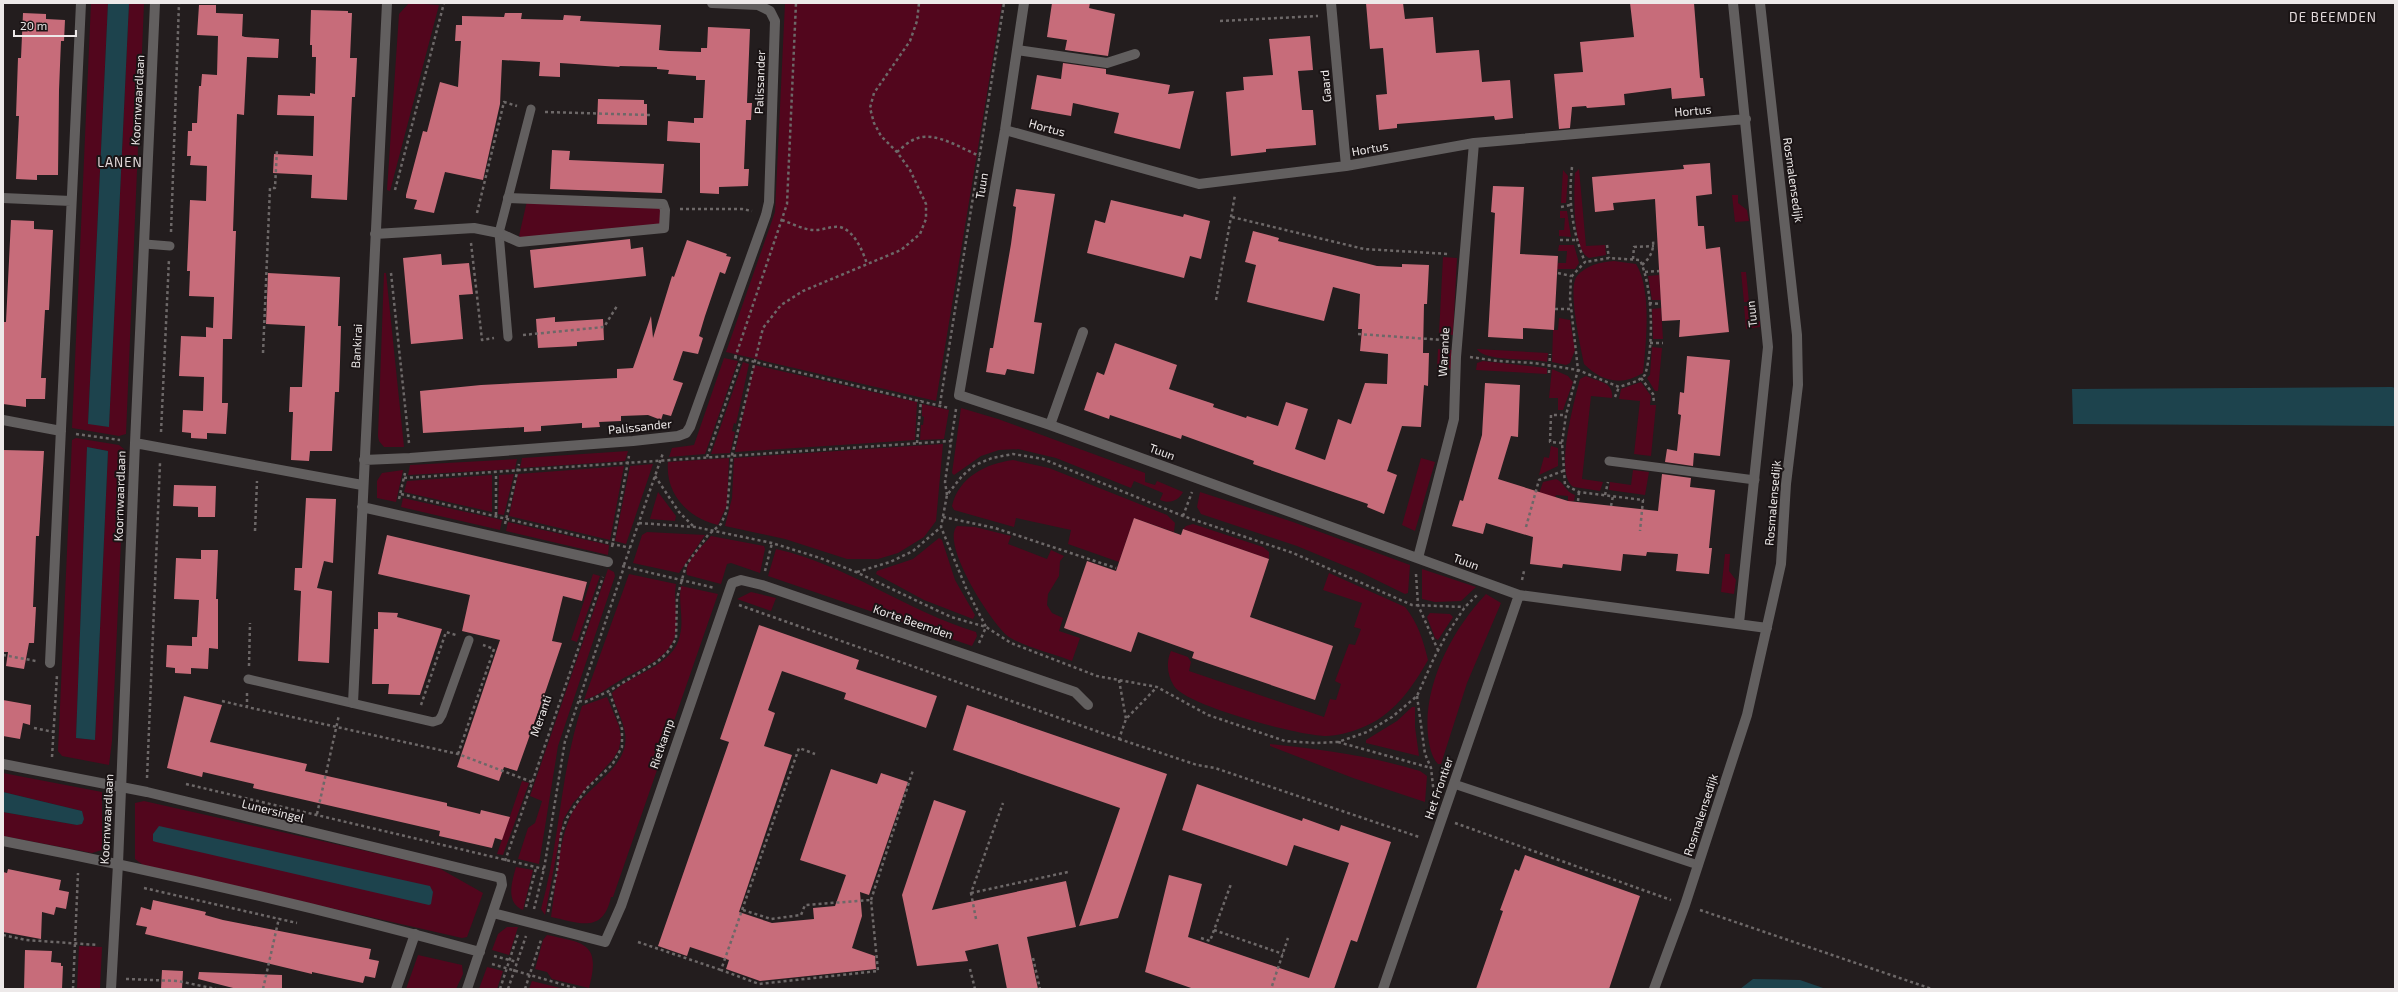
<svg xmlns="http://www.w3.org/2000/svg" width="2398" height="992" font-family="'Exo 2',sans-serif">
	<rect width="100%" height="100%" fill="#231d1e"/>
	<path fill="#52061d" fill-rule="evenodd" d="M91,3H108L88,423L109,427L129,3H144L126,434L119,436L72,428Z
		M409,3L439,5L390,191L387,190L399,14Z
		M785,3H1002L936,401L726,352L775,212Z
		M1579,169L1586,246L1605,245L1606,255L1589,258C1572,250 1574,190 1575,173Z
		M1563,170L1568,176L1566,203H1561Z
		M1732,195H1738V203L1747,210L1749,221L1735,222Z
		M527,201L661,208V224L522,238L519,236Z
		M1560,211H1567L1571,237L1559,236V230H1564L1565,218H1560Z
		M1559,245H1574L1579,263L1575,269H1557L1558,263H1566L1567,251H1558Z
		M1443,257L1457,258L1453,335L1439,334Z
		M1614,261L1636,264C1652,289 1646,344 1643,373C1622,386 1602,382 1584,364C1581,348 1567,288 1577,276C1586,265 1601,262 1614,261Z
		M1741,272H1746L1749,302H1744Z
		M384,273H386L404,447H384L379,441L378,436Z
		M1659,275L1661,300H1652L1648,276Z
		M1744,306H1749L1750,316L1760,322V327L1746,329Z
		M1661,308L1663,339H1653L1652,309Z
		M1559,318L1570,320L1575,350L1570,363L1566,365L1552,362L1553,330H1558Z
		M1652,347L1662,348L1658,391H1655L1647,378L1650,375Z
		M1438,349L1452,350L1451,369H1437Z
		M1477,349L1548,353L1547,362C1533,358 1484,362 1477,349Z
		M724,358L738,361L705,454L669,457L672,448L694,445Z
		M1483,361L1547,368V374L1476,370L1477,363Z
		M743,362L749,364L736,424L734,423L732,431L735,432L730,453L711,454Z
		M754,365L917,402L915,440L735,452Z
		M1552,369L1568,376L1573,382L1563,410H1558V398H1549Z
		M1586,376C1599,382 1614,382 1612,398L1591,396L1582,479L1603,482L1600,491L1574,487C1553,477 1575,398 1580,379Z
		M1641,382L1651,396L1650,405H1656L1651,456L1634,454L1640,401L1619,399L1621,389Z
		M922,404L949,410L944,439L920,440L921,425H923L924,417L922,416Z
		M961,408L998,419L1145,473V482L1155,485L1157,481L1183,492C1178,501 1170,504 1160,500L1163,493L1134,481L1131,488L1056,458L1018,449L999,450L981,456L954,475L952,473Z
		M76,438L119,445L125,450L112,741L109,765L62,756L58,751L72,440ZM87,447L108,451L95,740L76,738Z
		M943,444L936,521L924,537L898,553L878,559H847L785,539L725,526L732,498L734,458Z
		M1551,446L1558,448V466L1539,475L1544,457L1549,458Z
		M628,451L625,461L520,468L522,458Z
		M729,458L727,505L718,525C688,518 665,494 668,462Z
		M1421,458L1435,462L1415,531L1402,525Z
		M517,459L515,469L408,475L410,465Z
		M1013,460L1049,468L1167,515L1175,523L1174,532L1134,518L1119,562L1068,544L1071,530L1016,518L1014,527L954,510L952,506C959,477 985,464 1013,460Z
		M653,464L626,544L615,541L630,466Z
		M624,466L610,540L509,516L518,474Z
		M403,470L396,502L377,498V481L382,473Z
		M1633,470L1649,472L1645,495L1609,490L1610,482L1631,485Z
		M514,474L504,515L498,514L499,475Z
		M492,475V512L404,492L407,481Z
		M1556,479C1564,482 1565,492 1575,495L1574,501H1568V496L1556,495L1555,499L1538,497L1543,482Z
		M658,492L676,516L675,521L650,519Z
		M1200,492L1293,522L1410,565L1408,593L1405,594L1362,573L1297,546L1201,514L1197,507Z
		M403,498L502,520L500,530L401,507Z
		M508,522L609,545L608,555L506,531Z
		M1193,524L1263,547L1269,552V559L1183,529L1186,526Z
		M957,526L975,527L1011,536L1008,544L1047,559L1051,550L1064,556L1060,561L1059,576L1048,594L1047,605L1052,613L1063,618L1059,631L1080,638L1072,661C1052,653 1027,648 1009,637C992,625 940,543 957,526Z
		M647,532L705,535L679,573L633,563L642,535Z
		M711,536L764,546L765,549L760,573L731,563L727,564L721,584L687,575C683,562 704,545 711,536Z
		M939,538L942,540L955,580L975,615L973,619L924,600L876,574L877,571L913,559Z
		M776,549C847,565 907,611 976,632L977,636L972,646L768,576Z
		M1725,554H1730L1729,571L1736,580L1734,594L1721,592Z
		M608,569L614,572L615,576L558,746L539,864L518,859L528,828L535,823L542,801L530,796Z
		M1422,569L1476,587L1461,601L1435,602L1422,599Z
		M1329,573L1405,607C1418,623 1423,640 1428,660C1412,688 1393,716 1361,728C1351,732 1337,736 1326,736C1300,736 1187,706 1174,686C1167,675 1166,662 1171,651L1188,657L1191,662L1189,671L1324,717L1330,699L1336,700L1341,684L1335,681L1349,644L1355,645L1361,629L1354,627L1362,603L1323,590Z
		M593,574L600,576L577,642L571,640Z
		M629,574L676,584C673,601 679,620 675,636C668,660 638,669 619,681C607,688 598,696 584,700Z
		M681,586L718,594L613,897H611C603,934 580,923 551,917C556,886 558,843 571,815C584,787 631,768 625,733C623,719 615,707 612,693C631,673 674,667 680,635C684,619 678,602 681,586Z
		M751,592L776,598L771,611L737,599Z
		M1486,594L1501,603L1467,683L1441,764H1438C1431,757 1429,744 1428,735C1423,685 1452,630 1486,594Z
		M1430,613L1450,614L1453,617L1438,640L1435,638L1427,617Z
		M607,697L619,726L621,737L619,749L613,759L573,803L563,820L545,915L541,909C560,842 560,772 582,706Z
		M1412,707H1415V727L1419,756L1366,743V740L1397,721Z
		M1270,744C1321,749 1370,756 1420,771L1427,776L1425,802L1353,778L1270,746Z
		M3,773L102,792V850L92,853L3,836V812L77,825L82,811L3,792Z
		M522,781L529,783L503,855L497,854Z
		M144,801L437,867L483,893L467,937L462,938L143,865L135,859V803Z
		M516,867L533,870L523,910C505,902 512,882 516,867Z
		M507,927H518L509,955L492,950L498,934Z
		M547,935C585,943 601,943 589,988L552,979L547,972L535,969L543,940Z
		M79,946L102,947L100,989H77Z
		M418,955L462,965L463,974L456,989H406Z
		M487,967L503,971L497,989H479Z
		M532,981L564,989H529Z"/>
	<path fill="#1d434d" d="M108,3H129L109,427L88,424Z
		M2392,387L2395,388V426L2073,424L2072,389Z
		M87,447L108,451L95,740L76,738Z
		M3,792L82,811L84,819L82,824L77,825L3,812Z
		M159,826L430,886L433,892L431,904L429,905L156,842L153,841V834Z
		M1753,979L1800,980L1826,989H1740Z"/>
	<path fill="#c76c7a" d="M1052,3H1090L1089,8L1115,14L1108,56L1065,50L1067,40L1047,37Z
		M1366,3H1403L1405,19L1433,17L1436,53L1479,50L1482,82L1510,80L1513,118L1495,120L1494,116L1397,124V128L1379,130L1376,95L1387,94L1383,48L1370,49Z
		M1630,3H1694L1700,78H1703L1705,96L1672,99L1671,88L1624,94L1625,105L1587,108L1586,106L1572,107L1570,128L1559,129L1554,74L1583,72L1580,42L1634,37Z
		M199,5H216V13L243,14L242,36L245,37L279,39L278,58L247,57L244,115L237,114L233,231H236L232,339H223L222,403H228L226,434L207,433V439L191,438V433L182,432L183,410L203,411L204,377L179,376L181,336L206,337V327L213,328L214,297L189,296L190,271H187L190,200L206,201L207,166L190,165L191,156H187L188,131H192V123H197L199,86H201L202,74L217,75L218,36L197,35Z
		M311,10L348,11V13H352L350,58H357L355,97H352L347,200L311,198L312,175L273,173L274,154L313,156L314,116L277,115L278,95L310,96V93L315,94L316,57H312V45H310Z
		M23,13L46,14V19L65,20L64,41H61L59,90L58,175H37V180L16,179L19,116H16L18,58H21Z
		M505,13H522L521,19L563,20L564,15L581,16L580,21L661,25L659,50L669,51L701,52V48H707L708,27L750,29L747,103H752L751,120H746L744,169H749L748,186L719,187V194L700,193V143L667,141L668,121L694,123V118H703L705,80H696V76L668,74L669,70L657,69V67L619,66L620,67L560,63V77L539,76L540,62L502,60L500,104L483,180L445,172L434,213L414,209L417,200L406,198V195L423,131L427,132L440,82L458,87L461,41H455L456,25H462V16L504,17Z
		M1310,36L1313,70L1298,71L1302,110H1313L1316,145L1266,149V152L1231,156L1226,92L1244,90L1243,77L1273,75L1269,39Z
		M1063,63L1106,69V74L1170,85L1168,94L1194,91L1180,149L1114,133L1119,113L1073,103L1071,116L1031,109L1037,75L1061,79Z
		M598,99L644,100V104H647V125L597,124Z
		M552,150L570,151L569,160L664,164L662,193L550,189Z
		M1710,163L1712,194L1696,196L1698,226H1704L1706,249L1720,247L1729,332L1679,337L1680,320L1662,321L1655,199L1613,203L1614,210L1595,212L1592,177L1684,169L1683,165Z
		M1493,186L1524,187L1520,254L1558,256L1554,330L1523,328V339L1488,337L1495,213L1491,212Z
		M1016,189L1055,194L1034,322L1042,323L1034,374L1007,369L1005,375L986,372L990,348H993L1011,244L1016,207L1013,206Z
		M1111,200L1183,217L1184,214L1210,221L1201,259L1190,256L1184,278L1087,253L1095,220L1105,223Z
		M11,220L34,221V229L53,230L49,310H45L41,378H46L45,399H26V407L3,404V322H6Z
		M1253,231L1279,238L1278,241L1377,266L1402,267V264L1429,265L1427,304H1424L1423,353H1429L1428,386L1424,385L1421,427L1402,426L1387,471L1397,475L1384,514L1367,507L1368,504L1253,464L1254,461L1182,435L1181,439L1110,415L1109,419L1084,410L1097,372L1104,375L1115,343L1177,365L1169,389L1214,404L1213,407L1246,418L1247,416L1278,426L1286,402L1308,409L1295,449L1325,460L1338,419L1351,424L1365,383L1387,384L1388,354L1360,351L1362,329H1358L1360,294L1333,287L1324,321L1247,302L1256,265L1245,262Z
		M630,239L631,249L643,247L646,276L534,288L530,250Z
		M687,240L727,254L726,256L731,257L725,274L720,272L705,316L699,336L703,338L698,354L683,351L673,380L683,383L671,416L663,414L661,420L648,415L621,416V421L599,422L600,427L582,428V423L541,426V431L524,432V427L423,433L420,391L481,385L617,378V369L633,368L651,316L653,338L672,276L674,277Z
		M441,254L442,265L469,263L473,294L459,295L463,339L411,344L403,258Z
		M268,273L340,277L338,326H341L340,362L339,392H335L332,451H310L309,461L291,460L293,412H289L290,387H302L305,326L266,324Z
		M555,317V322L603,319L604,340L577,342V346L538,348L536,319Z
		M1687,356L1730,360L1720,456L1694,453L1693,466L1665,462L1667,449L1677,451L1681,415L1678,414L1680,392L1684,393Z
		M1485,383L1520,385L1518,437L1511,436L1498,479L1568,501L1658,511L1662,474L1691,478L1690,487L1715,490L1709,548H1712L1709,574L1676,571L1678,554L1647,552L1646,556L1623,554L1621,571L1563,564L1562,568L1530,564L1533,537L1486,523L1483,534L1452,526L1460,500L1463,501L1482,435Z
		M3,450L44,451L39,536H36L33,607H36L34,643H29L24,669L6,666L8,652H3Z
		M174,485L216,486L215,517H198V507L173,506Z
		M306,498L336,499L333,563L324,561L317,588L332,591L329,663L298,661L301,591L294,590L295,568H302Z
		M1134,518L1181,535L1183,529L1269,559L1250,617L1333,646L1315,700L1192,658L1194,652L1138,632L1131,652L1064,628L1087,561L1116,571Z
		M387,535L587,582L582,601L563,596L552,641L562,643L546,690L517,771L504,767L499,781L457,767L500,640L462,631L470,595L378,574Z
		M201,550H218L216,599H218V649L209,648L208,669L191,668V674L175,673V668L166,667L167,645L192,646V637H197L199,600L174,599L176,558L201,559Z
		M378,612L398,613L397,617L442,629L420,695L388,694L389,684H372L374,629H378Z
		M759,625L859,660L856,669L937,696L926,728L844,699L846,693L782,671L768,710L775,713L764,746L792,755L739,912L772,923L814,919L813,908L835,906L846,875L800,860L831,769L877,784L881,773L908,782L869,895L860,892L862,916L852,948L875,956L876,969L760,981L726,969L729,960L690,947L687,956L658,946L729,742L720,739Z
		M184,696L222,705L210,742L307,764L305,771L447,803V806L464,810L480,814L481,810L510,817L502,840L495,838L492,848L439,836L440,831L253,788L254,784L203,772L202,777L167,768Z
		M3,700L31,705L30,725L23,723L20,739L3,736Z
		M967,705L1167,774L1118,918L1079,926L1120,808L953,750Z
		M1197,784L1302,821L1303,818L1339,831L1341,825L1391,842L1357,942L1351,940L1334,989H1194L1145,972L1169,875L1202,884L1188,937L1309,978L1349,863L1294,845L1287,866L1182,830Z
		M934,800L966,811L932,910L1066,881L1076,927L1027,937L1038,989H1007L998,944L965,951L968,961L917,966L902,895Z
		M1525,855L1640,896L1609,989H1476L1503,911L1500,910L1515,869L1519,871Z
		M8,869L61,880L59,890L69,892L66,909L56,907L54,915L42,912L41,939L3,932V872L7,873Z
		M153,900L206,912L205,915L223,920L371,949L369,959L379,961L375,978L365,976L363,983L312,972V974L145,934L147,927L136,925L141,907L151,910Z
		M25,950L52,951L51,962L61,963V966H63L62,989H24Z
		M162,970L183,971L182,989H161Z
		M199,972L282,975V989H237L198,979Z"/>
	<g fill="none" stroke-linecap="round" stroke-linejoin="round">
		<path stroke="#6d6868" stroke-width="2.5" stroke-dasharray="3 3" stroke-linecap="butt" d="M1220,21L1318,16
			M545,112L650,115
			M897,152C903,147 910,140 918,138C937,132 962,149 980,156
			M1572,167C1568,200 1572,231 1585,262L1571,277L1570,298L1578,370L1566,415L1562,443L1565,485L1579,492L1643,500L1640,531
			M395,190L444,3
			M1561,207L1570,205
			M680,209H742L752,211
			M477,213L504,102L517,106
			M1232,217L1364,249L1449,254
			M782,220C793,224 806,231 818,230C826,229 832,226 840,227C855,231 863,252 867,264
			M171,232L179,3
			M1560,240H1576
			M471,243L482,340L494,338
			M1607,245L1609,258
			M1633,259L1634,247L1654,246
			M1642,265C1650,258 1654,251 1653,240
			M1645,272L1659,271
			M391,273L409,443
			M1558,273L1571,276
			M1216,300L1235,195
			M1649,303L1661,304
			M1555,309H1572
			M1358,334L1443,340
			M523,335L604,327L617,306
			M1650,343H1663
			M263,353L270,188H275L277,149
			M734,357L949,408
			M1470,357L1498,361L1534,363L1578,370L1619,387L1637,381L1645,375C1654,346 1653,288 1640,260L1609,258L1585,262
			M735,358L787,204L796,3
			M1549,373L1550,354
			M1641,378L1653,394L1654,403
			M1615,397L1619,387
			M940,404L1004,3
			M161,432L169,259
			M76,434L120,440
			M917,443L921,400
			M1562,443L1550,442L1551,415H1566
			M707,457L741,359
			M655,476L679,512L694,527
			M404,478L951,441
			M401,494L630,548
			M947,495L945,482L956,409
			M1605,495L1608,482
			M399,499L405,473
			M1578,501L1579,492
			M1611,506L1613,496
			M496,515V473
			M1183,516L1192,492
			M943,517L995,528L1116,568
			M639,523L695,527L772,543L820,558L856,572L951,617L986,627L1011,643L1097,676L1157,687L1208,715L1285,741L1315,743L1338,742L1367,732L1392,717L1417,696L1434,658L1447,634L1465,607L1477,595
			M505,524L519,464
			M1526,527L1539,480L1563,471
			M255,531L257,481
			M612,547L629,456
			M624,565L663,453
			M622,566L715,588
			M765,571L772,543
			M857,572L890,562L913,551L941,527
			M1416,574L1418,605L1438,650
			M1522,580L1524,571
			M739,605L1119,739L1126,719L1157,687
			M979,643L986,627L966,588L941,527L947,495L962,476L975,465L992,458L1013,454L1043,459L1183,516L1293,553L1412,605L1464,607
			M3,655L36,661
			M249,666L250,623
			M1119,680L1126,719
			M247,693V707L458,754L532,782
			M1417,696L1425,754L1431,768L1434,795
			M222,701L247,707
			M579,701L585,702L609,691L657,662L667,653L676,639L677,598L686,565L708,535L721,524L727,510L732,455L763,328L781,305L803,291L901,250L920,234L926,219V204L910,170L897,152L881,136L874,123L870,108L874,93L910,41L917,21L919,3
			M421,705L446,632L456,635
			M34,728L54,732
			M1119,739L1197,765L1215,768L1419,837
			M1338,742L1431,768
			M458,754L494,649L483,645
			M52,757L57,675
			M147,778L160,463
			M186,784L544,869
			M317,814L339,715
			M1455,823L1671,900
			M505,861L603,577
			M144,888L297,923
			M971,893L1068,872
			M871,900L913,770
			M526,907L536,868
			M534,909L544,869L565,741L623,570
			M743,910L771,919L801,915L805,905L871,900L878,971L759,984L721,970L799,748L815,754
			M1700,910L1932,989
			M548,912L557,871L561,834L567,818L586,789L612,765L622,747V729L609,691
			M976,919L971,893L1003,803
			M1214,930L1283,954
			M3,935L26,940L98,945
			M1201,938L1210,941L1231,884
			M638,942L721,970
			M494,956L517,962
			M1033,958L1040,989
			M492,964L578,989
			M970,969L975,989
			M126,979L178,981L216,989
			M1272,986L1288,938
			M73,989L78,873
			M263,989L279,918
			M500,989L518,934
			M508,989L526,936
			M525,989L541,940"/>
		<path stroke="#625f5f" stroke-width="9" d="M145,244L170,246
			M508,337L499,233L531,109
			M1609,461L1755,480
			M248,679L433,722L439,720L442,715L469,640
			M1454,784L1698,865"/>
		<path stroke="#625f5f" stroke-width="10" d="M499,233L519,242L664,228L665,210L663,204L508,198"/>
		<path stroke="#625f5f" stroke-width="10" d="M1024,3L1005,130L959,395L1050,425L1519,595L1767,628
			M1331,3L1346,166
			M1733,3L1768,347L1739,623
			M1017,50L1107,63L1135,54
			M1005,130L1199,184L1346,166L1474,143L1746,119
			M3,198L71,201
			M375,234L474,228L499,233
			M3,420L61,431
			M1050,425L1083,332
			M135,443L362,485
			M364,460L410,458L633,441L678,436L686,433L690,427L766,215L769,202L775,21L770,11L758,5L712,3
			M362,507L608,562
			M1418,558L1454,419L1456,357L1474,143
			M50,663L81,3
			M353,703L387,3
			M493,913L605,942L621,906L732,583L741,580L762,585L1075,692L1088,705
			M111,989L118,864L135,443L155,3
			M396,989L415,934
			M1383,989L1519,595
			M1654,989L1685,905L1747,715L1781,564L1786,484L1798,385L1797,335L1760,3"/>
		<path stroke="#625f5f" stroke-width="10" d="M3,764L147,792L501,878L502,885L467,989
			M3,841C163,872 323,909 480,952"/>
	</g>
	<g text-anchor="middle" stroke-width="4" stroke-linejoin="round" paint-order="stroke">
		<g font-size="12" fill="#ede9e9" stroke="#1a1415">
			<text transform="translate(760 82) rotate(-88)" y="4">Palissander</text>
			<text transform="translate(1326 86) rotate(-95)" y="4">Gaard</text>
			<text transform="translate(138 100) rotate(-87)" y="4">Koornwaardlaan</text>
			<text transform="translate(1693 111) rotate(-5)" y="4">Hortus</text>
			<text transform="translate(1047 128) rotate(15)" y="4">Hortus</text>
			<text transform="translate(1370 149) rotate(-10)" y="4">Hortus</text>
			<text transform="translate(1793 180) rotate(82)" y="4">Rosmalensedijk</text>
			<text transform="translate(982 186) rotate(-80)" y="4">Tuun</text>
			<text transform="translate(1752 314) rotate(-96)" y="4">Tuun</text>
			<text transform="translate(357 346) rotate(-87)" y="4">Bankirai</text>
			<text transform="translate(1444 352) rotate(-87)" y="4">Warande</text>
			<text transform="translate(640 427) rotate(-6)" y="4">Palissander</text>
			<text transform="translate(1162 452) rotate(20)" y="4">Tuun</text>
			<text transform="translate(120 496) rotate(-88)" y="4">Koornwaardlaan</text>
			<text transform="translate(1773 503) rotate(-85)" y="4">Rosmalensedijk</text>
			<text transform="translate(1466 562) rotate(20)" y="4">Tuun</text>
			<text transform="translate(913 622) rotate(19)" y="4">Korte Beemden</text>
			<text transform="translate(541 716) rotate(-71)" y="4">Meranti</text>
			<text transform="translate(662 744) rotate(-71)" y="4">Rietkamp</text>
			<text transform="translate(1439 788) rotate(-71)" y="4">Het Frontier</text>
			<text transform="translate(273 811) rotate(14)" y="4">Lunersingel</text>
			<text transform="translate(1701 815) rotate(-72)" y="4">Rosmalensedijk</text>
			<text transform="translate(107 819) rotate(-87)" y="4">Koornwaardlaan</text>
		</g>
		<g font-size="13" letter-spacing="1" fill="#e3dadb" stroke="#1a1415">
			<text x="2333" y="22">DE BEEMDEN</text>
			<text x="120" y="167">LANEN</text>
		</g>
	</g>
	<rect width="2398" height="992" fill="none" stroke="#ede9e9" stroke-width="8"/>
	<path d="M14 30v6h62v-6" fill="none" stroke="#ede9e9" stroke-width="2"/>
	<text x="20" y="30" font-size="12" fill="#ede9e9" stroke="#1a1415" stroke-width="3" paint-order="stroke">20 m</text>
</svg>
